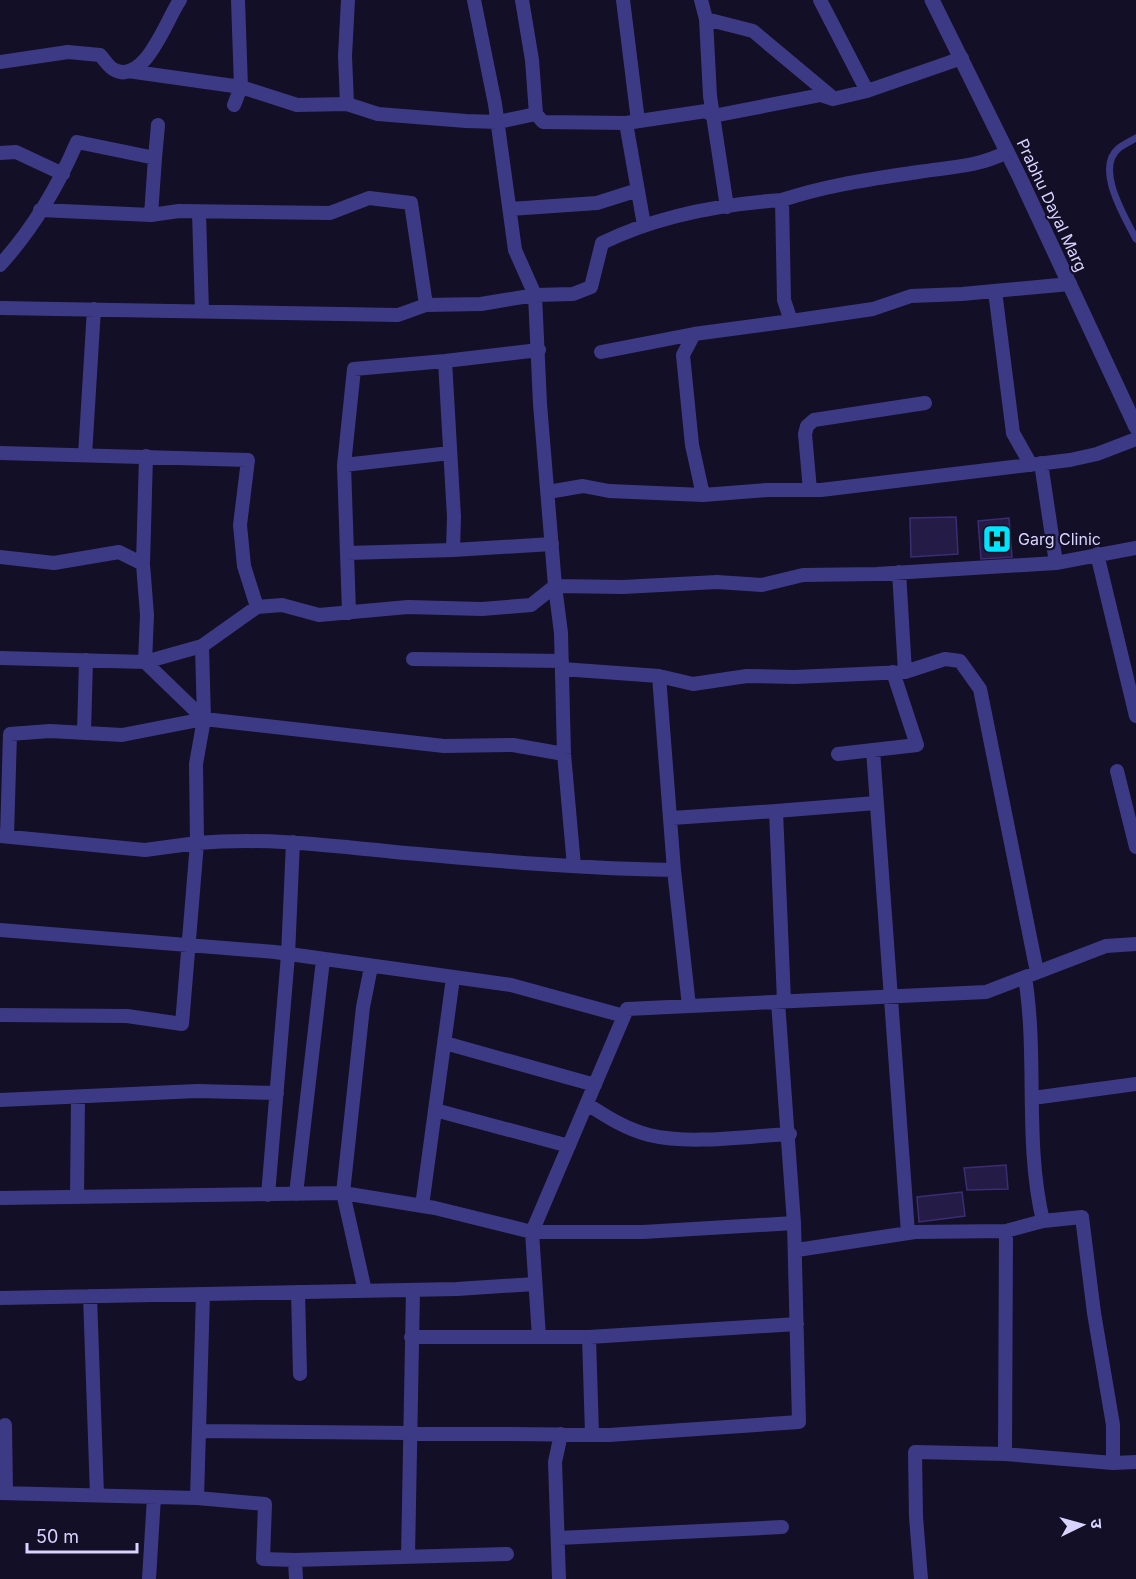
<svg xmlns="http://www.w3.org/2000/svg" width="1136" height="1579" font-family="Inter,'Noto Sans Devanagari',sans-serif">
	<rect width="100%" height="100%" fill="#130f26"/>
	<path fill="#241b47" stroke="#3b2d73" stroke-width="1.5" d="M956,517L958,554L911,557L910,518Z
		M1009,518L1012,557L981,559L978,521Z
		M1006,1165L1008,1189L967,1190L964,1168Z
		M962,1192L965,1216L919,1222L917,1197Z"/>
	<g fill="none" stroke-linecap="round" stroke-linejoin="round">
		<path stroke="#3d3a85" stroke-width="7" d="M1136,138C1131,141 1124,144 1119,148C1094,168 1125,217 1136,239"/>
		<path stroke="#3d3a85" stroke-width="14" d="M348,0L345,56L347,104L378,114L466,121L498,122L536,114
			M522,0L532,60L536,114L543,122L626,123L706,111L713,116L821,95L833,99L867,91L962,58
			M623,0L638,121
			M701,0L706,19L753,31L832,97
			M820,0L867,91
			M706,19L710,96L727,207
			M0,62L68,52L100,55C104,59 108,66 113,69C144,88 167,18 180,0
			M128,71L241,87L297,105L347,104
			M234,105L241,87L238,0
			M626,123L644,225
			M0,153L16,152L63,174
			M155,158L158,125
			M782,200C826,185 872,179 918,172C950,167 978,167 1007,152
			M510,209L597,203L638,190
			M40,210L151,215
			M199,212L202,312
			M0,265C32,230 58,186 77,142L155,158L151,215L179,211L330,213L369,198L411,203L426,305L481,304L535,295L515,250L495,104L474,0
			M1070,284L962,294L911,296L873,309L791,321L784,300L782,200C722,204 657,216 602,243L591,287L573,294L535,295L540,404L555,586L623,587L717,582L762,585L803,575L877,574L1056,563L1136,548
			M995,291L1013,433L1031,465
			M0,308L398,315L426,305
			M601,352L694,334
			M0,453L248,460L240,525L244,566L257,607
			M85,455L94,309
			M1041,463L1056,563
			M344,465L450,453
			M810,490L805,434L807,426L814,420L925,403
			M548,492L583,486L609,491L703,495L692,445L683,355L694,334L791,321
			M703,495L767,490H821L1070,460L1097,454L1136,439
			M453,550L552,544
			M347,553L344,465L354,369L445,361
			M1097,554L1136,716
			M0,557L54,563L119,552L143,564L147,615L145,662
			M143,564L146,456
			M899,572L905,672
			M555,586L561,633L564,754L574,866
			M349,613L347,553L453,550L454,517L445,361L539,350
			M0,658L145,662L202,646
			M413,659L562,661
			M145,662L204,719
			M562,669L659,676L674,870L689,1006
			M659,676L693,684L747,676L795,677L905,672L945,659L960,661L980,689L1037,972
			M204,719L202,646L257,607L282,605L319,615L408,607L482,609L531,605L555,586
			M84,733L86,660
			M873,750L908,1233
			M564,754L513,745L444,746L204,719L196,764L197,843C270,837 334,846 406,853C496,861 584,869 674,870
			M838,754L917,745L893,672
			M1117,771L1136,847
			M672,818L776,811
			M0,836L145,850L197,843L182,1024L127,1016L0,1015
			M7,836L10,734L50,731L122,735L204,719
			M0,930L275,952L511,985L624,1016
			M1025,977C1038,1058 1024,1141 1043,1221
			M784,1001L776,811L876,803
			M778,1002L794,1223
			M445,1043L595,1085
			M1033,1098L1136,1084
			M0,1100L197,1091L277,1093
			M587,1104C607,1117 626,1129 649,1135C691,1145 747,1136 790,1134
			M435,1110L569,1146
			M296,1194L323,960
			M268,1195L288,955L293,842
			M77,1197L78,1097
			M0,1198L343,1193L435,1208L532,1232H643L794,1223L799,1422L609,1435L199,1431
			M422,1206L453,978
			M797,1250L915,1232L1006,1231L1043,1221L1082,1217L1094,1313L1113,1425V1463L1136,1462
			M365,1291L343,1193L363,1007L371,967
			M298,1292L300,1374
			M90,1296L97,1495
			M0,1298L457,1289L535,1284
			M411,1337H589L797,1324
			M539,1337L532,1232L627,1009L986,992L1106,946L1136,944
			M589,1337L592,1434
			M5,1425L6,1493
			M1005,1454L1006,1231
			M0,1493L197,1498L203,1294
			M197,1498L265,1504L263,1559L295,1560
			M559,1538L782,1527
			M408,1557L413,1290
			M149,1579L154,1497
			M296,1579L295,1560L507,1554
			M559,1579L555,1462L561,1434
			M921,1579L916,1517L915,1452L1005,1454L1113,1463"/>
		<path stroke="#3d3a85" stroke-width="15" d="M932,0L1020,178L1136,427"/>
	</g>
	<defs>
		<g id="hospital-square" transform="scale(1.5)"><rect x="-9" y="-9" width="18" height="18" rx="4" fill="#00e5ff" stroke="#130f26"/><path d="M-5-5h3v3.5h4V-5h3V5h-3V1.5h-4V5h-3Z" fill="#111"/></g>
	</defs>
	<g fill-rule="evenodd">
		<use href="#hospital-square" x="997" y="539"/>
	</g>
	<g text-anchor="middle" stroke-width="4.5" stroke-linejoin="round" paint-order="stroke">
		<g font-size="16" fill="#d9d4ff" stroke="#130f26">
			<text transform="translate(1052 205) rotate(65)" y="6">Prabhu Dayal Marg</text>
		</g>
		<g font-size="16" fill="#d9d4ff" stroke="#130f26" text-anchor="start">
			<text x="1018" y="545">Garg Clinic</text>
		</g>
	</g>
	<g transform="translate(1082 1525) rotate(85)" stroke="#130f26" stroke-width="4.5" paint-order="stroke">
	<path d="M0-4.5L10 22L0 15L-10 22Z" fill="#d9d4ff"/>
	<text y="-9" font-size="16" font-weight="bold" text-anchor="middle" fill="#d9d4ff">उ</text>
	</g>
	<path d="M27 1543v9h110v-9" fill="none" stroke="#d9d4ff" stroke-width="3"/>
	<text x="36" y="1543" font-size="18" fill="#d9d4ff" stroke="#130f26" stroke-width="4.5" paint-order="stroke">50 m</text>
</svg>
